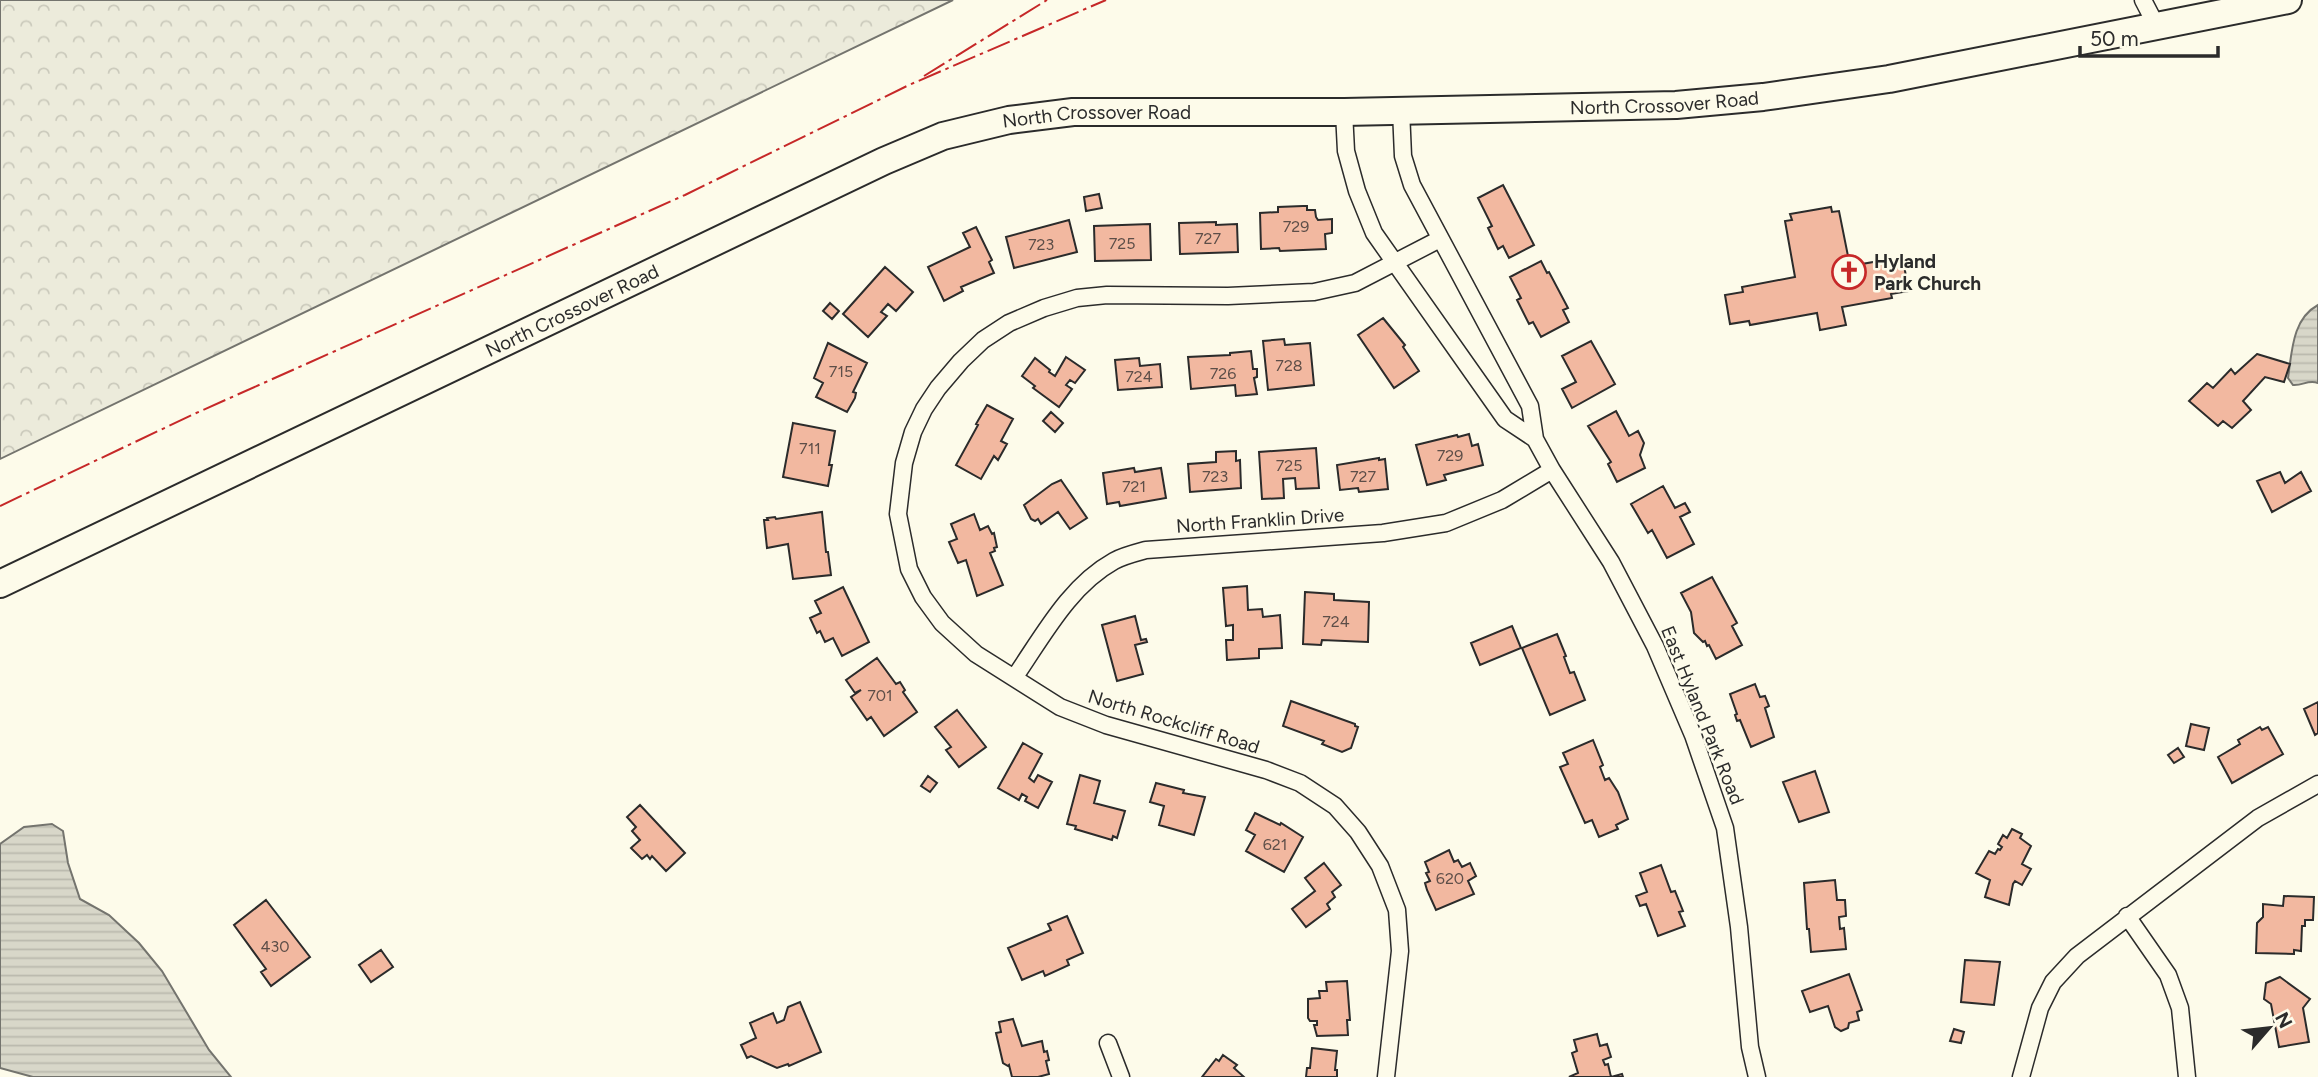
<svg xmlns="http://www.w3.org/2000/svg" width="2318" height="1077" font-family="Figtree,sans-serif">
	<defs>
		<pattern id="forest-crowns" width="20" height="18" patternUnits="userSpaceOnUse" patternTransform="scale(1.75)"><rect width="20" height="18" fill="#ecebdb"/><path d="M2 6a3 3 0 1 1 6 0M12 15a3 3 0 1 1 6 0" fill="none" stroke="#cbcabc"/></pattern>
		<pattern id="water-rules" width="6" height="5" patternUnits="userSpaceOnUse" patternTransform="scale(1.75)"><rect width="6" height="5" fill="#d8d7c9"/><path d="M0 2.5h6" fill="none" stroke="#bab9ad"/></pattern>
	</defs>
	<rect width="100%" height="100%" fill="#fdfbea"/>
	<path fill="url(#forest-crowns)" stroke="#74746e" stroke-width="2" d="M0,0H953L0,459Z"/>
	<path fill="url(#water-rules)" stroke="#74746e" stroke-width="2" d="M2318,305V383C2308,379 2303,386 2293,385L2288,378C2292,352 2292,319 2318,305Z
		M52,824L63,831L68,863L80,899L109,915L139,943L162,971L209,1050L231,1077H33L0,1068V844L24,827Z"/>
	<path fill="#f2b8a0" stroke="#2b2b2b" stroke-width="2" d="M1503,185L1534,245L1509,258L1503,246L1498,249L1488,228L1492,226L1478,198Z
		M1099,194L1102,208L1086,211L1084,197Z
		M1303,206H1307V210H1315L1316,217L1318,220L1332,219V233L1325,234L1326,249L1280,251L1279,248L1261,249L1260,213L1278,212V207Z
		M1831,207L1832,212L1839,211L1850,266L1885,260V264L1903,261L1909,291L1891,294L1892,298L1842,307L1846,325L1820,330L1817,313L1750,325L1749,321L1730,324L1725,295L1743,292L1742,287L1795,277L1785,221L1792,220L1790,214Z
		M1069,220L1077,252L1014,268L1006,237Z
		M1216,222V225L1237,224L1238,252L1180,254L1179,223Z
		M1150,224L1151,260L1095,261L1094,226Z
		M976,227L992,260L989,262L994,273L961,287L963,291L944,301L928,267L970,247L963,233Z
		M1541,261L1547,273L1549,272L1568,308L1563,310L1569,322L1541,337L1533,322L1529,324L1517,300L1521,298L1510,277Z
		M885,267L913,292L896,311L888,304L881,312L887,316L868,337L843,314Z
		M830,303L839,311L832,319L823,311Z
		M1383,318L1405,345L1403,347L1419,371L1394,388L1358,335Z
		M1284,339L1285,345L1310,343L1314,385L1268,390L1263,341Z
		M1591,341L1615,384L1572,408L1562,389L1576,382L1562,356Z
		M828,343L867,363L853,392L856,393L855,398L847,412L816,397L823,383L814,378Z
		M1251,351L1253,369H1257V377L1254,378L1257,394L1236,396L1235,385L1191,389L1188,357L1230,355V353Z
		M2257,354L2290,364L2284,382L2265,377L2243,401L2251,410L2232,428L2223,421L2218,426L2189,401L2207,383L2213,388L2231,369L2235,374Z
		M1066,357L1085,370L1075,383L1070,380L1066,385L1072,389L1059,407L1033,388L1035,386L1022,376L1035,358L1050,370L1049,372L1055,376Z
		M1139,358L1140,366L1160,364L1162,387L1118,390L1115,360Z
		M987,405L1013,419L1001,441L1007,444L998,460L994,456L981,479L956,465L978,425L976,424Z
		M1616,411L1629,436L1638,431L1644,443L1640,455L1645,468L1617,482L1608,464L1611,462L1588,426Z
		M1051,412L1063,423L1055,432L1043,421Z
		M793,423L835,431L829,465H832L828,486L783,477Z
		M1469,434L1472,446L1478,444L1483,465L1444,475L1446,480L1427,485L1416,445L1457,435L1458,437Z
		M1316,448L1319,488L1296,489L1295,478L1283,479L1284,498L1262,499L1259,452Z
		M1236,451V461L1240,460L1241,488L1190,492L1188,464L1216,462V452Z
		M1379,458V460L1385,459L1388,489L1359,492L1358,488L1340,490L1337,465Z
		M1134,468L1135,472L1161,468L1166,498L1120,506L1119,502L1107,504L1103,473Z
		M2280,472L2285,483L2301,472L2311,491L2272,512L2257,481Z
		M1061,480L1087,518L1070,529L1058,512L1041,524L1038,519L1035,521L1031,519L1024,505L1052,484Z
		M1663,486L1675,508L1685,503L1690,512L1680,517L1694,544L1667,558L1652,530L1648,533L1631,504Z
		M822,512L826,552H828L831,575L793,579L788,544L767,548L764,520H768L767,518L775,517L776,519Z
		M974,514L980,530L988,526L992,534L994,533L997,547L994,548L995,551L990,553L1003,585L977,596L966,560L958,563L949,542L957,539L951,524Z
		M1712,577L1737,623L1732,626L1742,645L1716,659L1709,645L1707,646L1705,641L1703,642L1694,633L1691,612L1681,593Z
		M1247,586L1248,610L1262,609L1263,617L1280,615L1282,648L1259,649V658L1227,660L1226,640H1233V625L1226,626L1223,588Z
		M843,587L869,642L842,656L833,638L825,642L820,631L817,633L810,618L821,613L815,601Z
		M1305,592L1334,594V600L1369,602L1368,642L1322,640L1321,645L1303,644Z
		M1135,616L1141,640L1146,639L1147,642L1135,645L1143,674L1117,681L1102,625Z
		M1512,626L1521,648L1480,665L1471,643Z
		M1557,634L1566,656L1564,657L1570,673L1574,672L1585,700L1550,715L1522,648Z
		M877,658L896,684L900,682L905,690L903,692L917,712L884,736L871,717L867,720L851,697L861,690L855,693L846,680Z
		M1755,684L1760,697L1765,696L1769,706L1765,708L1774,737L1751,747L1740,720L1737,721L1735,715L1737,714L1730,694Z
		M1291,701L1355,724V726L1358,727L1351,748L1342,752L1322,744L1324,741L1283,726Z
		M2318,702V733L2315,735L2304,709Z
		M957,710L986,747L959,767L946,750L951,747L935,727Z
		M2191,724L2209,728L2204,750L2186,746Z
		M2260,727L2262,730L2268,727L2283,754L2232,783L2218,757L2240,744L2238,740Z
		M1593,740L1603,765L1600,767L1605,780L1609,778L1618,792L1628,819L1616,825L1618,829L1599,837L1592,820L1585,823L1560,767L1568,764L1563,753Z
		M1023,743L1042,754L1029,778L1034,782L1038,775L1052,782L1038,808L1025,801L1027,797L1022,794L1019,800L998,788Z
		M2178,748L2184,757L2174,763L2168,755Z
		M1815,771L1829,812L1799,822L1783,782Z
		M1080,775L1100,781L1094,803L1125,811L1117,838L1113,836L1112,840L1075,829L1076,826L1067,824Z
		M928,776L937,783L930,792L921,786Z
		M1156,783L1184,790L1183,793L1205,797L1194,835L1159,825L1164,806L1150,802Z
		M640,805L685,853L666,871L652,856L650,859L647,855L642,859L631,848L640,840L632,831L636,827L627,817Z
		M1255,813L1280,825L1281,823L1303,837L1284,872L1246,851L1255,835L1246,830Z
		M2012,829L2022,834L2020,838L2031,846L2022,864L2031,869L2022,885L2015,881L2013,884L2009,905L1985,897L1990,880L1976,873L1989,851L1995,854L1998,849L2000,850L2002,847L1998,844L2003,835L2007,838Z
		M1449,850L1454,862L1458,860L1462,867L1470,863L1476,876L1468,881L1474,894L1436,910L1427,890L1425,883L1430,881L1426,873L1429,872L1425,862Z
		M1324,863L1341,885L1332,892L1335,897L1327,904L1330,909L1306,927L1292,909L1315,891L1305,878Z
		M1661,865L1671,892L1675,891L1683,911L1679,912L1685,926L1658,936L1646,904L1640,906L1636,896L1647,892L1640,873Z
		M1835,880L1837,900H1845L1846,916L1839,917L1840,929L1844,928L1846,949L1811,952L1809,929H1807L1804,883Z
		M2284,896L2314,897L2313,920H2305V926H2302L2301,951L2294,950V954L2256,953L2257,923L2263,917V904L2283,906Z
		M266,900L310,957L271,986L261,972L266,969L234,925Z
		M1067,916L1083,953L1067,960L1069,965L1045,976L1043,971L1022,980L1008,948L1051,930L1048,924Z
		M381,950L393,967L371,982L359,965Z
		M1965,960L2000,962L1994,1005L1961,1002Z
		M1849,974L1862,1010L1857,1012L1859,1020L1849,1023L1848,1028L1841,1031L1835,1027L1828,1006L1810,1012L1802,991Z
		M2280,977L2310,999L2303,1008L2309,1042L2279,1047L2271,1004L2264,999L2266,983Z
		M1347,981L1350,1020H1347L1348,1035L1317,1036L1314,1025H1317V1021H1310L1308,1018V999L1320,998L1319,991H1327L1326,982Z
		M800,1002L821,1052L789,1066L788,1064L777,1068L751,1056L747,1058L741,1045L756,1038L750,1023L773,1013L777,1023L784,1020L788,1007Z
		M1013,1019L1022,1046L1042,1041L1044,1052L1047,1051L1049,1060L1046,1061L1049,1074L1038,1077H1012L1009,1065L1008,1066L1003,1063L996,1033L1001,1032L999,1022Z
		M1954,1029L1964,1032L1961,1043L1950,1041Z
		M1597,1034L1600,1046L1607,1044L1611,1057L1603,1060L1605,1065L1608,1064L1611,1077L1622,1074L1623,1077H1569L1578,1073L1572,1053L1577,1051L1574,1040Z
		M1312,1048L1337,1051L1335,1070H1337V1077H1306L1307,1068H1310Z
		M1223,1055L1237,1065L1234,1068L1244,1077H1202L1216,1059L1219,1061Z"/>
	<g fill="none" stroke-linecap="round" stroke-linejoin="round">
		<g stroke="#2b2b2b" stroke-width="19">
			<path id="minor" d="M2143,0L2157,27
				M1401,110L1403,156L1412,185L1530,406L1535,439L1552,470L1611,562L1655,646L1693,735L1725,828L1739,927L1750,1047L1757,1077
				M1344,112L1346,151L1357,191L1374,233L1505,419L1535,439
				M1014,678C1043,636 1069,586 1114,561C1123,556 1135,553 1146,550L1383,533L1446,523L1502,500L1552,470
				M2127,916L2168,975L2180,1008L2187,1077
				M1108,1043L1121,1077
				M1386,1077L1400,951L1397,910L1380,866L1358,832L1335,806L1300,783L1266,770L1106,725L1060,707L976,654L942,623L923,597L909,569L898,514L904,463L913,432L924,409L938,388L961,361L983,340L1009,323L1044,308L1077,298L1107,295L1228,296L1314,292L1355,283L1440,239
				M2021,1077L2040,1008L2053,982L2077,956L2258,818L2318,784"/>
		</g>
		<g stroke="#2b2b2b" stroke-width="30">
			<g id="primary">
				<path id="s1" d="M0,584L884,161L943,136L1009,120L1073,112H1344L1676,105L1763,97L1889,79L2288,0"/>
			</g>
		</g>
		<use href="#minor" stroke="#fdfbea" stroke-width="16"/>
		<use href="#primary" stroke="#fdfbea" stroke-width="26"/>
		<path stroke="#c62828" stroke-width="2" stroke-dasharray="24 5 3.5 5" stroke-linecap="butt" d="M924,76L1047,0
			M0,506L194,414L685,195L909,85L1106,0"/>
	</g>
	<defs>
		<g id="church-ring" transform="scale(1.75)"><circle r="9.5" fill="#fdfbea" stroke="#c62828" stroke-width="1.5"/><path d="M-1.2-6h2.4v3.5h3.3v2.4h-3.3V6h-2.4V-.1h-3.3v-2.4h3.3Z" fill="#c62828"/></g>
	</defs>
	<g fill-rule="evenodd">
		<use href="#church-ring" x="1849" y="272"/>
	</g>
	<g text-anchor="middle" stroke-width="5" stroke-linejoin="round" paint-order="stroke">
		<g font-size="16" fill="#5d4e48">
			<text x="1296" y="232">729</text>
			<text x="1208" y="244">727</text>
			<text x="1122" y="249">725</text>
			<text x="1041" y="250">723</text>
			<text x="1289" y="371">728</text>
			<text x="841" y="377">715</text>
			<text x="1223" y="379">726</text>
			<text x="1139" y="382">724</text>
			<text x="810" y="454">711</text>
			<text x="1450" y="461">729</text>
			<text x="1289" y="471">725</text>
			<text x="1215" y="482">723</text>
			<text x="1363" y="482">727</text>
			<text x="1134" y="492">721</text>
			<text x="1336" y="627">724</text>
			<text x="880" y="701">701</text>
			<text x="1275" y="850">621</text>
			<text x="1450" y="884">620</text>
			<text x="275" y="952">430</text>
		</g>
		<g font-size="19" fill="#2b2b2b" stroke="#fdfbea">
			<text dy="7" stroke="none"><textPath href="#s1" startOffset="1768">North Crossover Road</textPath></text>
			<text dy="7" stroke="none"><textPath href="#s1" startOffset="1200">North Crossover Road</textPath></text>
			<text dy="7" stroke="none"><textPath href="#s1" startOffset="634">North Crossover Road</textPath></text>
			<text transform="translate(1260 520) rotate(-4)" y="7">North Franklin Drive</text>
			<text transform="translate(1703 715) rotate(68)" y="7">East Hyland Park Road</text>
			<text transform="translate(1174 721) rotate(17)" y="7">North Rockcliff Road</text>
		</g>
		<g font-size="19" font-weight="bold" fill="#2b2b2b" stroke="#fdfbea" text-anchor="start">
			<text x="1874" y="268">Hyland<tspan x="1874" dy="22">Park Church</tspan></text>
		</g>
	</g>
	<g transform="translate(2269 1028) rotate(62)" stroke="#fdfbea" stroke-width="5" paint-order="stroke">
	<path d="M0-5L12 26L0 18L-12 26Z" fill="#2b2b2b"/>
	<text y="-10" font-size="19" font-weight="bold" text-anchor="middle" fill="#2b2b2b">N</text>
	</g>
	<path d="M2080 46v10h138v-10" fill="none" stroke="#2b2b2b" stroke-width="3.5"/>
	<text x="2090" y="46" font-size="21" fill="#2b2b2b" stroke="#fdfbea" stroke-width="5" paint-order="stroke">50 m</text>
</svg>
